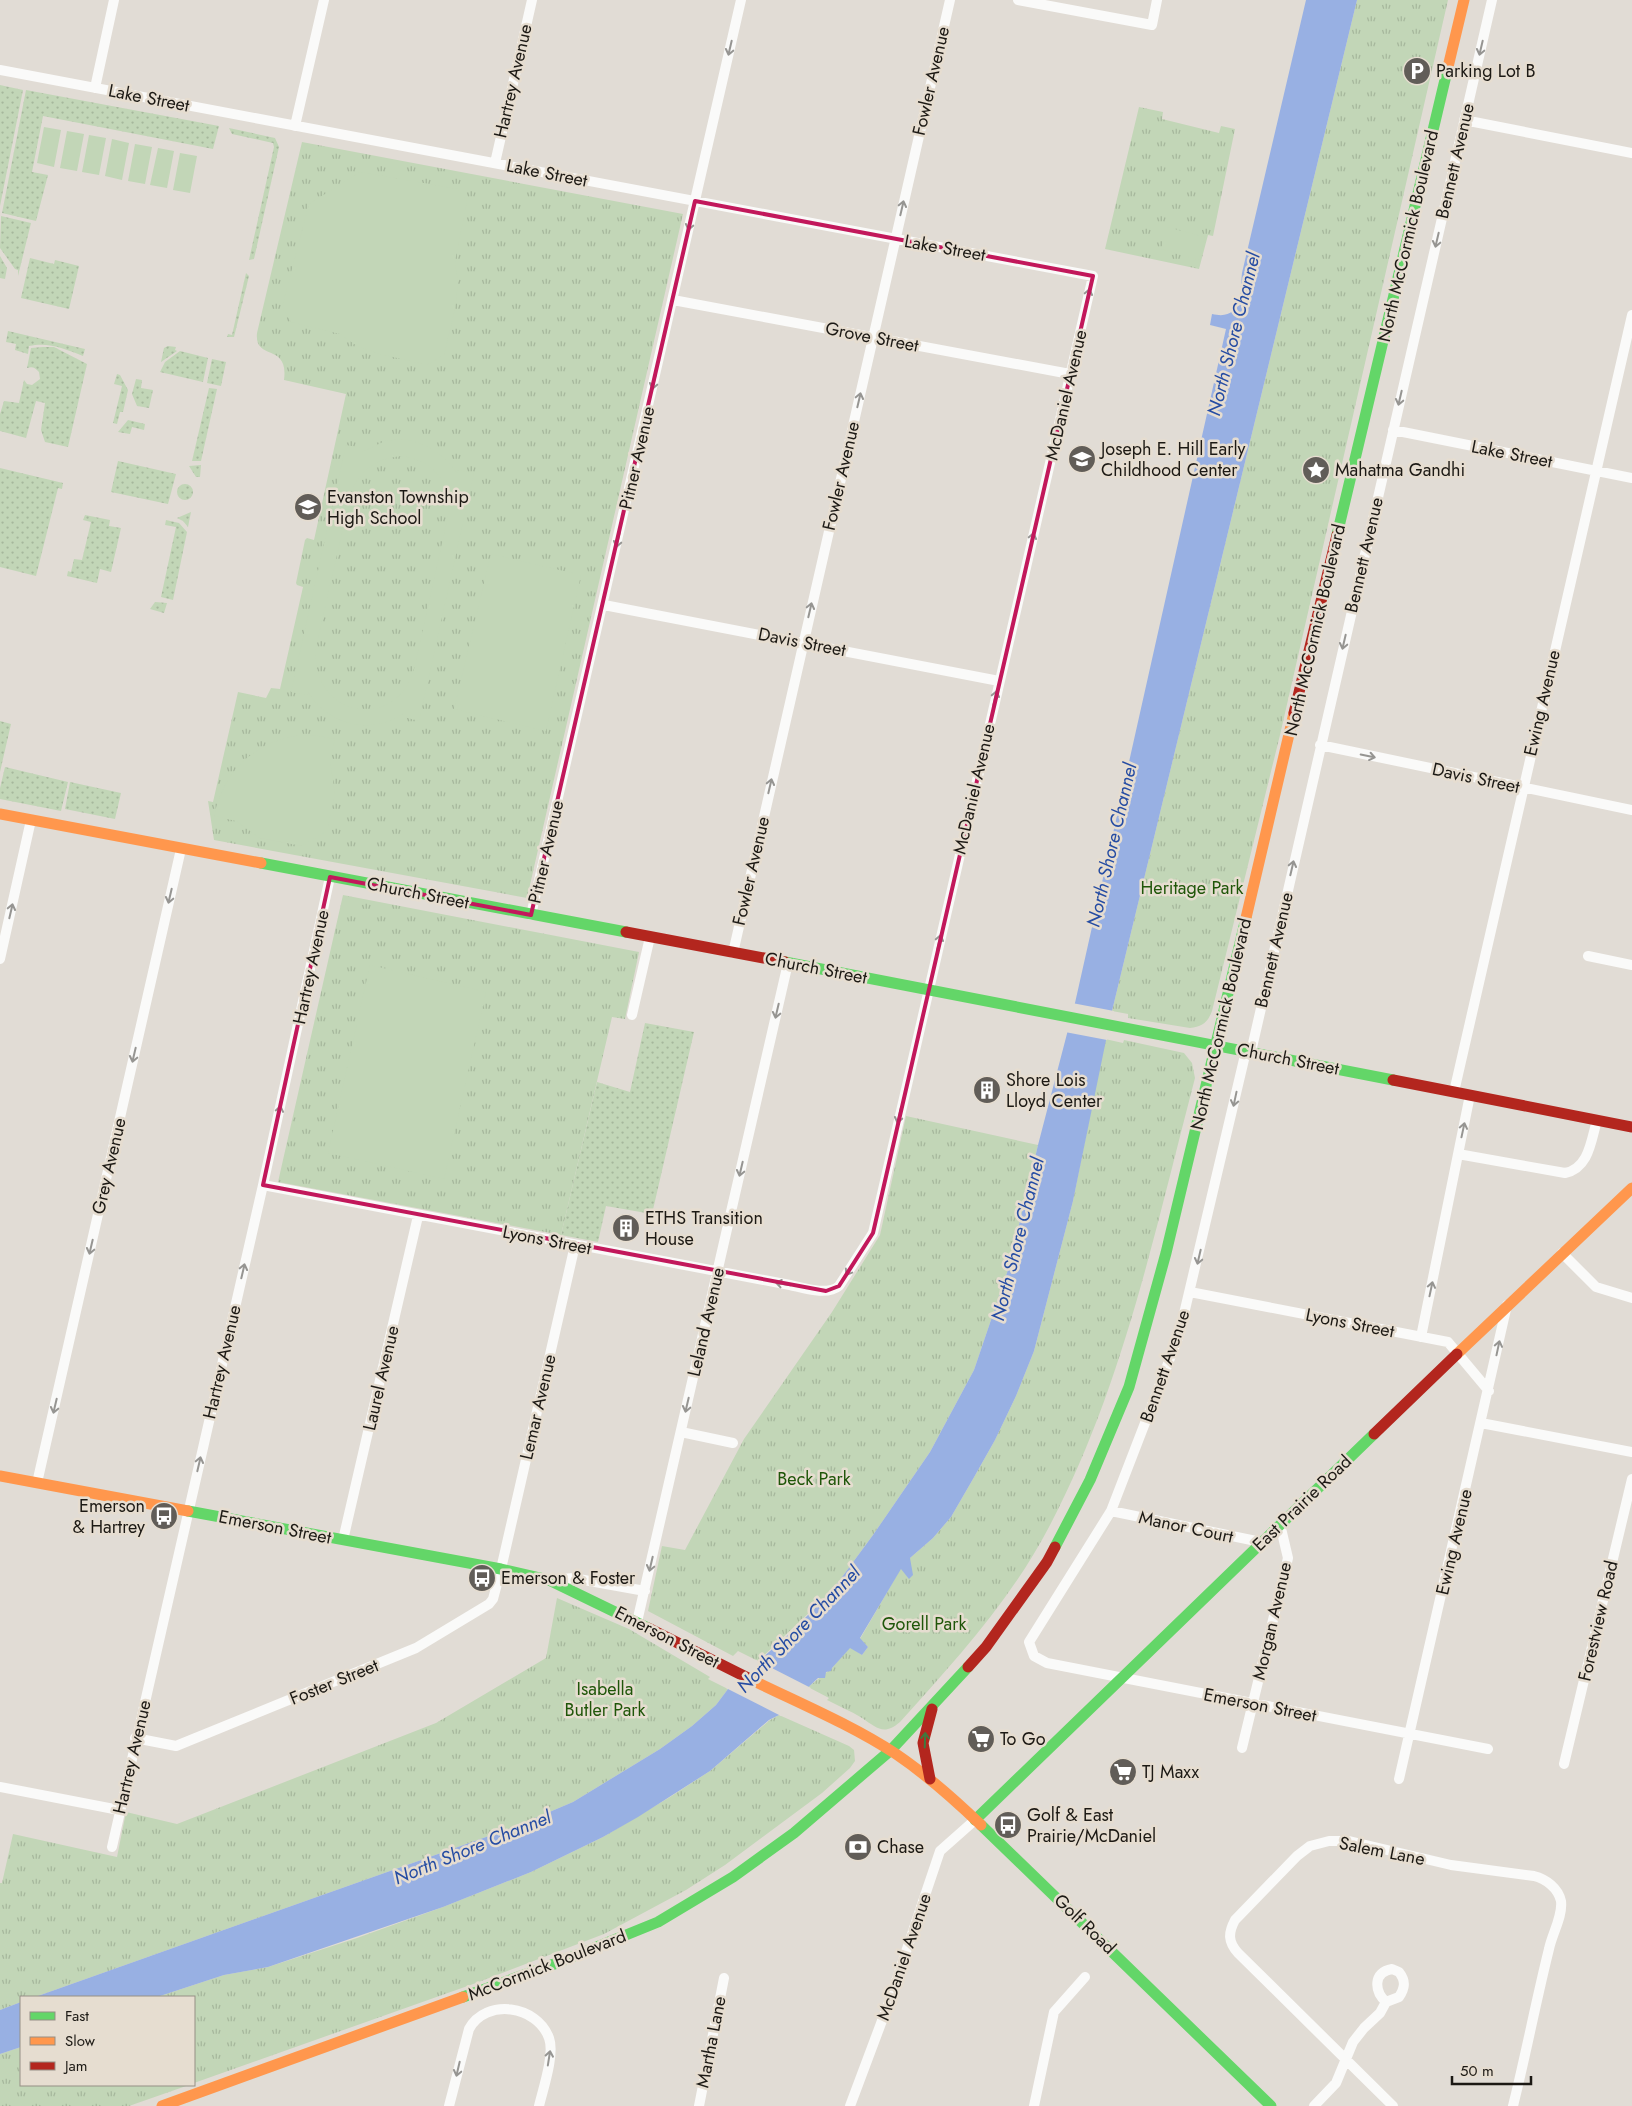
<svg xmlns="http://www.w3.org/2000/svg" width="1632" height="2106" font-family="Jost,sans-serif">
	<defs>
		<pattern id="grass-dots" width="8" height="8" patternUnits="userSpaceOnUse" patternTransform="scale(1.25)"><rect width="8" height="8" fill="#c2d6b7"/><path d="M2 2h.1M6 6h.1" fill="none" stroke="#a6b79c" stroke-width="1.8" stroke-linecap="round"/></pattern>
		<pattern id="park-tufts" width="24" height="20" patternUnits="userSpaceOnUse" patternTransform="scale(1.25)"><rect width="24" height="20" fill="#c2d6b7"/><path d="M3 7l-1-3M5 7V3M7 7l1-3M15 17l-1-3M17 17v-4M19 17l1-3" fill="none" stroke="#a6b79c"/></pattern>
	</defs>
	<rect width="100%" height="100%" fill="#e1dcd5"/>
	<path fill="url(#grass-dots)" d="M0,85L23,90L0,206Z
		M26,90L219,126L213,149L43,116L32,172L48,175L36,221L2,213Z
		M229,128L275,138L279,147L254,259L249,260L274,147L273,143L232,134Z
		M1,216L31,223L18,276V270L15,269L0,248Z
		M0,256L7,268L5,279L0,278Z
		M30,258L54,264L55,260L79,266L69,309L21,298Z
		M246,273L249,276L234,337H227L228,334L232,335Z
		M8,331L85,349L83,356C64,349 50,342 29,346L28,354L15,350L16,344L6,342Z
		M168,346L176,347L175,350L177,351L161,362L164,348Z
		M43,347H54L87,364L68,447L45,442L41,430L45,403L36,401L26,438L0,431V414L4,401L19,403L24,380L27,384L32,385L40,379L39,372C35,368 33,366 27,368L31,348Z
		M180,351L208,358L203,382L160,372L165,362Z
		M212,359L226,362L221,386L207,383Z
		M117,374L120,375L128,390L123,412H120L117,424L113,423L122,386L114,384Z
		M136,379L142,380L141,388L153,390L149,408L137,406L132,394Z
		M209,388L217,389L201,461H192Z
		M128,420L145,424L144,430L132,427L130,434L118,432Z
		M118,461L176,474L168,504L111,492Z
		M201,465L200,477H196L189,466Z
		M0,468L63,483L62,489L58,488L36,576L0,567Z
		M177 492a8 8 0 1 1 16 0a8 8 0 1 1-16 0Z
		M191,512L188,527L183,521L177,518Z
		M85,515L110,520L109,526L121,528L111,572L100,569L97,583L67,576L68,571L71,572L74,559L82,560L91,522L83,520Z
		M166,520L179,523L187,532L173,600L161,597L176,527L165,525Z
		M155,602L167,603L164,613L150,609Z
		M0,721L11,724L0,772Z
		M5,767L68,782L61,811L0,799V788Z
		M70,782L121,793L115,819L65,809Z
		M645,1023L694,1032L652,1214L606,1206L598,1242L561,1235L597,1082L630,1092Z"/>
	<path fill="url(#park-tufts)" d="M1357,0H1448L1280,735L1212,1011C1208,1022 1202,1027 1190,1028L1128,1018V1014L1112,1011Z
		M1139,107L1163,112L1162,119L1219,133L1221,126L1235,129L1213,236L1208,235L1199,269L1105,249Z
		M302,142L683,214L527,898L214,840L208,801L213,802L238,692L266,698L271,688L280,689L303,587L297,585L296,583L305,540L307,538L314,540L346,394L284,380C289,342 254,362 257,333Z
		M343,895L639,952L625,1019L612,1017L561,1235L278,1182Z
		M1105,1039L1123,1043L1124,1040L1184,1053L1192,1063L1195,1078C1155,1230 1123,1387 1049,1527C1011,1600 954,1662 900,1722C884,1736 877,1728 862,1718C851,1711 838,1706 827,1700L829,1698L808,1687L832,1668L850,1647L862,1655L868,1647L860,1639L901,1568L909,1578L910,1558L933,1538L951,1517L973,1479L995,1440L1016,1396L1034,1351L1073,1201Z
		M906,1116L1038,1145L1009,1267L974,1370L930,1452L873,1535L831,1592L758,1661L738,1651L733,1656L648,1611L662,1546L685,1550L744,1439L832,1312L880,1235Z
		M557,1598L629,1629L710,1677L708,1679L728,1689L716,1705L692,1726L660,1749L573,1802L514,1827L35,1997H21V2002L0,2010V1883H2L13,1834L117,1857L126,1812L177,1824L436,1723L546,1658Z
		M779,1715L849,1746L854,1750L855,1761L850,1768L822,1793L725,1865L686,1890L604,1934L476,1983L194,2083V1997H157L224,1975L268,1967L357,1938L443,1907L531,1872L603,1837L670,1797L710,1771L770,1720Z
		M21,2047V2085H189L129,2106H0V2054Z"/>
	<path fill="#c2d6b7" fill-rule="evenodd" d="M44,127L61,130L54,167L37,163Z
		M67,131L84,134L77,171L60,168Z
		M89,135L106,138L99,175L82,172Z
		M112,139L129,143L122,180L105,176Z
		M135,144L152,147L145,184L128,181Z
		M158,148L174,151L167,188L150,185Z
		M180,153L197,156L190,193L173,190Z
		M360,172L458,189L467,202L455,261L458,284L455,309L444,355L427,365L380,354L357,346L340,334L291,322L282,307L309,204Z
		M1167,227L1205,237L1199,260L1161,249Z
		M403,439C426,443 444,454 457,473L458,470L474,473L419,721L404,717V713C372,736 328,725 308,692L307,695L291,692L346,445L362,448V452L385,441ZM402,456C435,461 452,483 448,516L414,669C396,734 309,717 316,647L352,489C363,468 378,458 402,456Z
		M491,554L581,575L546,731L454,709Z
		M301,735L318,736L335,739L330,761L335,794L327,831L302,846L260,838L236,821L214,816C224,770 254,742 301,735Z
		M370,965L486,992L444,1179L328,1153Z"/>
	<path fill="#98b0e3" d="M1306,0H1357L1112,1011L1073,1201L1034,1351L1016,1396L995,1440L973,1479L951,1517L933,1538L910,1558L913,1575L909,1579L901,1569L860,1638L868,1647L862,1655L850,1648L832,1668L831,1671L826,1672L825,1678H818L779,1715L769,1720L710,1771L638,1817L603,1837L531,1872L443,1907L268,1967L224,1975L157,1997H35L514,1827L573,1802L660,1749L692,1726L716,1705L728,1689L790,1633L831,1592L873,1535L930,1452L974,1370L1009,1267L1038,1145L1075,1003L1226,329L1210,325L1212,314C1242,321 1240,294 1242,273Z
		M21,2002V2047L0,2054V2010Z"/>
	<path fill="#e1dcd5" d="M1072,1003L1114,1011L1107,1040L1065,1032Z
		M756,1660L811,1688L781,1716L726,1688Z"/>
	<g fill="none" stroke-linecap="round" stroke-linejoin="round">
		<path stroke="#fafaf9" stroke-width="10" d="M1018,0L1152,25L1157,0
			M0,70L1093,276L873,1233L839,1286C827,1296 804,1288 790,1285L263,1185
			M95,88L114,0
			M1464,120L1632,153
			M295,126L324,0
			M495,163L532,0
			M673,300L1070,374
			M1393,430L1632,478
			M604,605L999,681
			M1320,745L1632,810
			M531,915L741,0
			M733,953L950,0
			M1588,956L1632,965
			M0,959L31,820
			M632,1015L650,937
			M1246,1051L1179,1335L1111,1511L1029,1642L1034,1656L1047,1663L1488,1749
			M1251,1052L1492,0
			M1454,1092L1632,315
			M1458,1154L1565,1173C1589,1168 1591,1141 1597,1120
			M1562,1253L1596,1287L1632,1298
			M1190,1292L1448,1342L1489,1391
			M1421,1337L1470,1095
			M1481,1423L1632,1452
			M681,1432L733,1443
			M37,1483L181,849
			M1111,1511L1261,1542
			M343,1540L418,1216
			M552,1580L573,1578L645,1591
			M637,1622L788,963
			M135,1738L176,1746L416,1648L489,1604L493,1599L501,1569L575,1245
			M1242,1748L1288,1558L1280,1524
			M1564,1764L1632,1479
			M1399,1779L1507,1305
			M0,1787L119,1810
			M112,1847L263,1185L330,877
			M1392,1969L1399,1972C1406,1981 1405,1988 1399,1997L1386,2002C1374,1991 1373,1972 1392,1969Z
			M449,2106L469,2029C486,1998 537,2005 549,2038C555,2054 543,2089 539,2106
			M699,2106L724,1978
			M850,2106L889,2002L940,1851L975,1820
			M1034,2106L1054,2012L1085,1977
			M1314,2106L1336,2083L1353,2042L1364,2028L1380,2013L1386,2002
			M1393,2106L1238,1953C1228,1942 1228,1933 1235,1920L1297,1856L1310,1846L1329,1841H1349L1451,1865L1534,1876C1546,1879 1558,1888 1561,1901C1563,1916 1552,1934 1549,1949C1536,2001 1526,2054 1513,2106"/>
		<path stroke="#63d668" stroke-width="11" d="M1337,535L1448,67
			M261,863L626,932
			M785,962L1393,1080
			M188,1511L501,1569L549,1580L648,1628
			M1055,1547L1090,1480L1129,1387L1166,1253L1246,918
			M975,1820L1374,1434
			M981,1825L1271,2106
			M463,1997L557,1963L658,1922L733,1877L794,1833L891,1750L968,1667"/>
		<path stroke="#ff974d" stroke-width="11" d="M1448,67L1464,0
			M0,814L261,863
			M1246,918L1294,713
			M1457,1354L1632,1188
			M0,1476L188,1511
			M750,1679C797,1702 852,1725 896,1754C927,1775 954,1799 981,1825
			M162,2106L463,1997"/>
		<path stroke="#b3261e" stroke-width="11" d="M1294,713L1337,535
			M626,932L785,962
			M1393,1080L1632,1127
			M1374,1434L1457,1354
			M648,1628L750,1679
			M968,1667L986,1647L1047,1562L1055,1547
			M930,1779L923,1743L932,1709"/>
	</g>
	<defs><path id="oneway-shaft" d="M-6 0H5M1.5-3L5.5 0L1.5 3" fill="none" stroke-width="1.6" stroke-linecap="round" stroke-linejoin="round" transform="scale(1.25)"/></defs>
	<g stroke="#969592">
		<use href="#oneway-shaft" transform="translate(730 48) rotate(103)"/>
		<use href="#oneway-shaft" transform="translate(1481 48) rotate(103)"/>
		<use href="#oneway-shaft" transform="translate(902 208) rotate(-77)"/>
		<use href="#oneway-shaft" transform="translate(690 223) rotate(103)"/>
		<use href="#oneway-shaft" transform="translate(1437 240) rotate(103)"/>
		<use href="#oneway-shaft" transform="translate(1088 296) rotate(-77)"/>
		<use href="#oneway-shaft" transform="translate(654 382) rotate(103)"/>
		<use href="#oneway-shaft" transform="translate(1400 398) rotate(103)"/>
		<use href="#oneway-shaft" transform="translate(859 400) rotate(-77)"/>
		<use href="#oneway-shaft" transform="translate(618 540) rotate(103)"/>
		<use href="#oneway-shaft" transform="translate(1032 540) rotate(-77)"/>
		<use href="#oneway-shaft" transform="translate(810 610) rotate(-77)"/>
		<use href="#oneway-shaft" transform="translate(1344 642) rotate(103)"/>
		<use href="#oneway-shaft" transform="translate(995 698) rotate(-77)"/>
		<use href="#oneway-shaft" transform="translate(1368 756) rotate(12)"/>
		<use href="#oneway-shaft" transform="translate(770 786) rotate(-77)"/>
		<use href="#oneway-shaft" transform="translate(1292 868) rotate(-77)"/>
		<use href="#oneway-shaft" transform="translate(170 896) rotate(103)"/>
		<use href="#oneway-shaft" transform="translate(11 911) rotate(-77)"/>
		<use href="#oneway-shaft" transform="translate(939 942) rotate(-77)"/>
		<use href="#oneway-shaft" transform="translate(777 1011) rotate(103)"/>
		<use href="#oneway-shaft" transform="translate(134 1055) rotate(103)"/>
		<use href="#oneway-shaft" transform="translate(1235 1099) rotate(102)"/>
		<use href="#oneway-shaft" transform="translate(279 1113) rotate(-78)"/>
		<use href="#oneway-shaft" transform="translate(899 1116) rotate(103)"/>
		<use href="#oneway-shaft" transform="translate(1463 1130) rotate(-78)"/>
		<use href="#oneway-shaft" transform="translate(741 1169) rotate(103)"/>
		<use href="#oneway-shaft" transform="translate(91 1247) rotate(103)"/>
		<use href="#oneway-shaft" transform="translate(1199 1257) rotate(103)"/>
		<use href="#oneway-shaft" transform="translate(850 1269) rotate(122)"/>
		<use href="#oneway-shaft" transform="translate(243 1271) rotate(-77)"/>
		<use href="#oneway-shaft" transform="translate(783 1284) rotate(-170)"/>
		<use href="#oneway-shaft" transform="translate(1431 1289) rotate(-78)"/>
		<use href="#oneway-shaft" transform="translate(1498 1348) rotate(-78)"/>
		<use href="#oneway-shaft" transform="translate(687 1405) rotate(103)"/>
		<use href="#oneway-shaft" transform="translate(55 1406) rotate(103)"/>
		<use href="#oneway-shaft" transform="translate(199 1464) rotate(-77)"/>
		<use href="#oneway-shaft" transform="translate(651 1564) rotate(103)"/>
		<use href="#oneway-shaft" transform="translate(549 2058) rotate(-81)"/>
		<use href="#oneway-shaft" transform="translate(458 2069) rotate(103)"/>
	</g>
	<use stroke="#40783e" href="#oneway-shaft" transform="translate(925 1740) rotate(-88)"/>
	<path fill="none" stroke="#c2185b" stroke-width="4" stroke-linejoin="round" d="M695,201L1093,276L873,1233L839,1286L826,1291L263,1185L330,877L531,915Z"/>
	<defs>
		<g id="parking-disc" transform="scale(1.4375)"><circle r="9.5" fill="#615d58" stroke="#e6ddd0"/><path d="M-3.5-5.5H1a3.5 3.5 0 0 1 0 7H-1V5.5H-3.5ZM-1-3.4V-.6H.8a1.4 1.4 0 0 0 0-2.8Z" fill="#fff"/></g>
		<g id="school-disc" transform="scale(1.4375)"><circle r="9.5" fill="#615d58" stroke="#e6ddd0"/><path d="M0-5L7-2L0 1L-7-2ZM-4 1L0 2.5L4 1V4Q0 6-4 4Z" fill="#fff"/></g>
		<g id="sight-disc" transform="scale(1.4375)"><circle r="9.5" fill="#615d58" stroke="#e6ddd0"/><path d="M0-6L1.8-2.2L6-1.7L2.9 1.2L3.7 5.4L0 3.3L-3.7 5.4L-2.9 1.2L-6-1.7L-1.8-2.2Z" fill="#fff"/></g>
		<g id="building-disc" transform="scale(1.4375)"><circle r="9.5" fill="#615d58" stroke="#e6ddd0"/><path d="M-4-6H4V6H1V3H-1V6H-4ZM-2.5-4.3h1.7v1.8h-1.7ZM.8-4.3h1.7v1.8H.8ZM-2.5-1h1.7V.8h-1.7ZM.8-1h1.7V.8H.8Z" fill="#fff"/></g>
		<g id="bus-disc" transform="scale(1.4375)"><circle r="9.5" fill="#615d58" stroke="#e6ddd0"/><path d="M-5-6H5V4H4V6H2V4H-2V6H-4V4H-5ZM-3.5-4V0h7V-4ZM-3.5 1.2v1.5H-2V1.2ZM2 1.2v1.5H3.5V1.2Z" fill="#fff"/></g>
		<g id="supermarket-disc" transform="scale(1.4375)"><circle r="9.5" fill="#615d58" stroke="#e6ddd0"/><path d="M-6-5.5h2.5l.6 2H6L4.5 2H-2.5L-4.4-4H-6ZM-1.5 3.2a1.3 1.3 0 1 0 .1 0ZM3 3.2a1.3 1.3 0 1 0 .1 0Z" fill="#fff"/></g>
		<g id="bank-disc" transform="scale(1.4375)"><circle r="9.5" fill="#615d58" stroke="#e6ddd0"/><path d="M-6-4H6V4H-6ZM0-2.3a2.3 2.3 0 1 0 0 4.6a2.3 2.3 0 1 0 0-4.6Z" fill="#fff"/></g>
	</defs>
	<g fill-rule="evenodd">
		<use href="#parking-disc" x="1417" y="71"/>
		<use href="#school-disc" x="1082" y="459"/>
		<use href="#sight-disc" x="1316" y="470"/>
		<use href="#school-disc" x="308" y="507"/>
		<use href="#building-disc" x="987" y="1090"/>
		<use href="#building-disc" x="626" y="1228"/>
		<use href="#bus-disc" x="164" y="1516"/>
		<use href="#bus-disc" x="482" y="1578"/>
		<use href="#supermarket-disc" x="981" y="1739"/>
		<use href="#supermarket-disc" x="1123" y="1772"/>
		<use href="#bus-disc" x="1008" y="1825"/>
		<use href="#bank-disc" x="858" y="1847"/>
	</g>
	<g text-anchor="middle" stroke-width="5" stroke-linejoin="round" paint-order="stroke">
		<g font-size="18" fill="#1c1914" stroke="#e6ddd0" text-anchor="start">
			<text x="1436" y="77">Parking Lot B</text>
			<text x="1101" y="455">Joseph E. Hill Early<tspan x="1101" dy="21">Childhood Center</tspan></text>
			<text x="1335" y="476">Mahatma Gandhi</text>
			<text x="327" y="503">Evanston Township<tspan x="327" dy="21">High School</tspan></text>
			<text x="1006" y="1086">Shore Lois<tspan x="1006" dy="21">Lloyd Center</tspan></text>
			<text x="645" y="1224">ETHS Transition<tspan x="645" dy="21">House</tspan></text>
			<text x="145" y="1512" text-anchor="end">Emerson<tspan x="145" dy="21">&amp; Hartrey</tspan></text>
			<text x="501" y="1584">Emerson &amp; Foster</text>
			<text x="1000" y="1745">To Go</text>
			<text x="1142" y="1778">TJ Maxx</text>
			<text x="1027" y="1821">Golf &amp; East<tspan x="1027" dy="21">Prairie/McDaniel</tspan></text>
			<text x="877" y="1853">Chase</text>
		</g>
		<g font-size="18" fill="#1c1914" stroke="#e6ddd0">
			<text transform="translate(513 81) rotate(-77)" y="6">Hartrey Avenue</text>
			<text transform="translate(931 81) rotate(-77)" y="6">Fowler Avenue</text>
			<text transform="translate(149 98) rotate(11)" y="6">Lake Street</text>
			<text transform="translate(1455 161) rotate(-77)" y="6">Bennett Avenue</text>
			<text transform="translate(547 173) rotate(11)" y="6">Lake Street</text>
			<text transform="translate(1408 236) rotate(-77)" y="6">North McCormick Boulevard</text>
			<text transform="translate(945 248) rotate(10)" y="6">Lake Street</text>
			<text transform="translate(872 337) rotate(11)" y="6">Grove Street</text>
			<text transform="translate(1066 395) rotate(-77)" y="6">McDaniel Avenue</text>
			<text transform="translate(1512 454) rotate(11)" y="6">Lake Street</text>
			<text transform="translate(637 458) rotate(-77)" y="6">Pitner Avenue</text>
			<text transform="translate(841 476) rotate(-77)" y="6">Fowler Avenue</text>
			<text transform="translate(1364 555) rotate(-77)" y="6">Bennett Avenue</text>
			<text transform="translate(1315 630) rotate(-77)" y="6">North McCormick Boulevard</text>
			<text transform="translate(802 642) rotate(11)" y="6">Davis Street</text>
			<text transform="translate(1542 703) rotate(-77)" y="6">Ewing Avenue</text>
			<text transform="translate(1476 778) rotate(12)" y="6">Davis Street</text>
			<text transform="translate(974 789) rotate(-77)" y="6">McDaniel Avenue</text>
			<text transform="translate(546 852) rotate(-77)" y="6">Pitner Avenue</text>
			<text transform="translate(751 871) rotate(-77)" y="6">Fowler Avenue</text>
			<text transform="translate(418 893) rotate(11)" y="6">Church Street</text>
			<text transform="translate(1274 950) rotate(-77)" y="6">Bennett Avenue</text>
			<text transform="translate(311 967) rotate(-78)" y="6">Hartrey Avenue</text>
			<text transform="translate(816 968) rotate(11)" y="6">Church Street</text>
			<text transform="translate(1221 1024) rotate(-77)" y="6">North McCormick Boulevard</text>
			<text transform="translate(1288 1059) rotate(11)" y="6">Church Street</text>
			<text transform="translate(109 1166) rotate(-77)" y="6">Grey Avenue</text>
			<text transform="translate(547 1240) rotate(11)" y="6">Lyons Street</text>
			<text transform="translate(706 1322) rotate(-77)" y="6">Leland Avenue</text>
			<text transform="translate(1350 1323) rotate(11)" y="6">Lyons Street</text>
			<text transform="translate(222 1362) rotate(-77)" y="6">Hartrey Avenue</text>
			<text transform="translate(1165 1366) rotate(-71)" y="6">Bennett Avenue</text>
			<text transform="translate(381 1378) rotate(-77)" y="6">Laurel Avenue</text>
			<text transform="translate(538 1407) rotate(-77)" y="6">Lemar Avenue</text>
			<text transform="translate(1302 1503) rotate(-44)" y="6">East Prairie Road</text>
			<text transform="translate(275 1527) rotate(11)" y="6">Emerson Street</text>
			<text transform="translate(1186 1527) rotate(12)" y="6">Manor Court</text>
			<text transform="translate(1454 1542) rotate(-77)" y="6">Ewing Avenue</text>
			<text transform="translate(1272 1621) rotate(-77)" y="6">Morgan Avenue</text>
			<text transform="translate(1598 1621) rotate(-77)" y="6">Forestview Road</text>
			<text transform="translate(667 1637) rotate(27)" y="6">Emerson Street</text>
			<text transform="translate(334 1682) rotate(-22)" y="6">Foster Street</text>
			<text transform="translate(1260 1705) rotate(11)" y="6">Emerson Street</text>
			<text transform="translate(132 1757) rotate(-77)" y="6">Hartrey Avenue</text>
			<text transform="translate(1382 1851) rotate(11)" y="6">Salem Lane</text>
			<text transform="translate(1085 1924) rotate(44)" y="6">Golf Road</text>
			<text transform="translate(904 1957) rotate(-71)" y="6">McDaniel Avenue</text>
			<text transform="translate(547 1965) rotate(-21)" y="6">McCormick Boulevard</text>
			<text transform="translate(711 2042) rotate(-79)" y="6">Martha Lane</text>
		</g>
		<g font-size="18" fill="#1f5609" stroke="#e6ddd0">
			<text x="1192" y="894">Heritage Park</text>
			<text x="814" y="1485">Beck Park</text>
			<text x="924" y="1630">Gorell Park</text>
			<text x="605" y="1695">Isabella<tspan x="605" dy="21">Butler Park</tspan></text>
		</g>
		<g font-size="19" font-style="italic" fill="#254ca3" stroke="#e6ddd0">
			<text transform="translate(1233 334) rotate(-76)" y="7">North Shore Channel</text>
			<text transform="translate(1111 845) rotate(-77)" y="7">North Shore Channel</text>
			<text transform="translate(1017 1239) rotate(-76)" y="7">North Shore Channel</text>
			<text transform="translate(798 1629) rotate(-46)" y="7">North Shore Channel</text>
			<text transform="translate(472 1847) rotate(-22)" y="7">North Shore Channel</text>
		</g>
	</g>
	<rect x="20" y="1996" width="175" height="90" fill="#e6ddd0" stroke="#958f85"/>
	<rect x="30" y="2012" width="25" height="8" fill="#63d668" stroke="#958f85"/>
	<text x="65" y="2021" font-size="15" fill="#1c1914">Fast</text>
	<rect x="30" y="2037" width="25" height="8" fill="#ff974d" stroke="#958f85"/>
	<text x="65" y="2046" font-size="15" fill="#1c1914">Slow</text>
	<rect x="30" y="2062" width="25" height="8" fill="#b3261e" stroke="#958f85"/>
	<text x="65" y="2071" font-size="15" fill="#1c1914">Jam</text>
	<path d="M1452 2076v8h79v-8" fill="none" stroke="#1c1914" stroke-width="2.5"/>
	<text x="1460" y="2076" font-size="15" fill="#1c1914" stroke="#e6ddd0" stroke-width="4" paint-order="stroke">50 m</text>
</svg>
